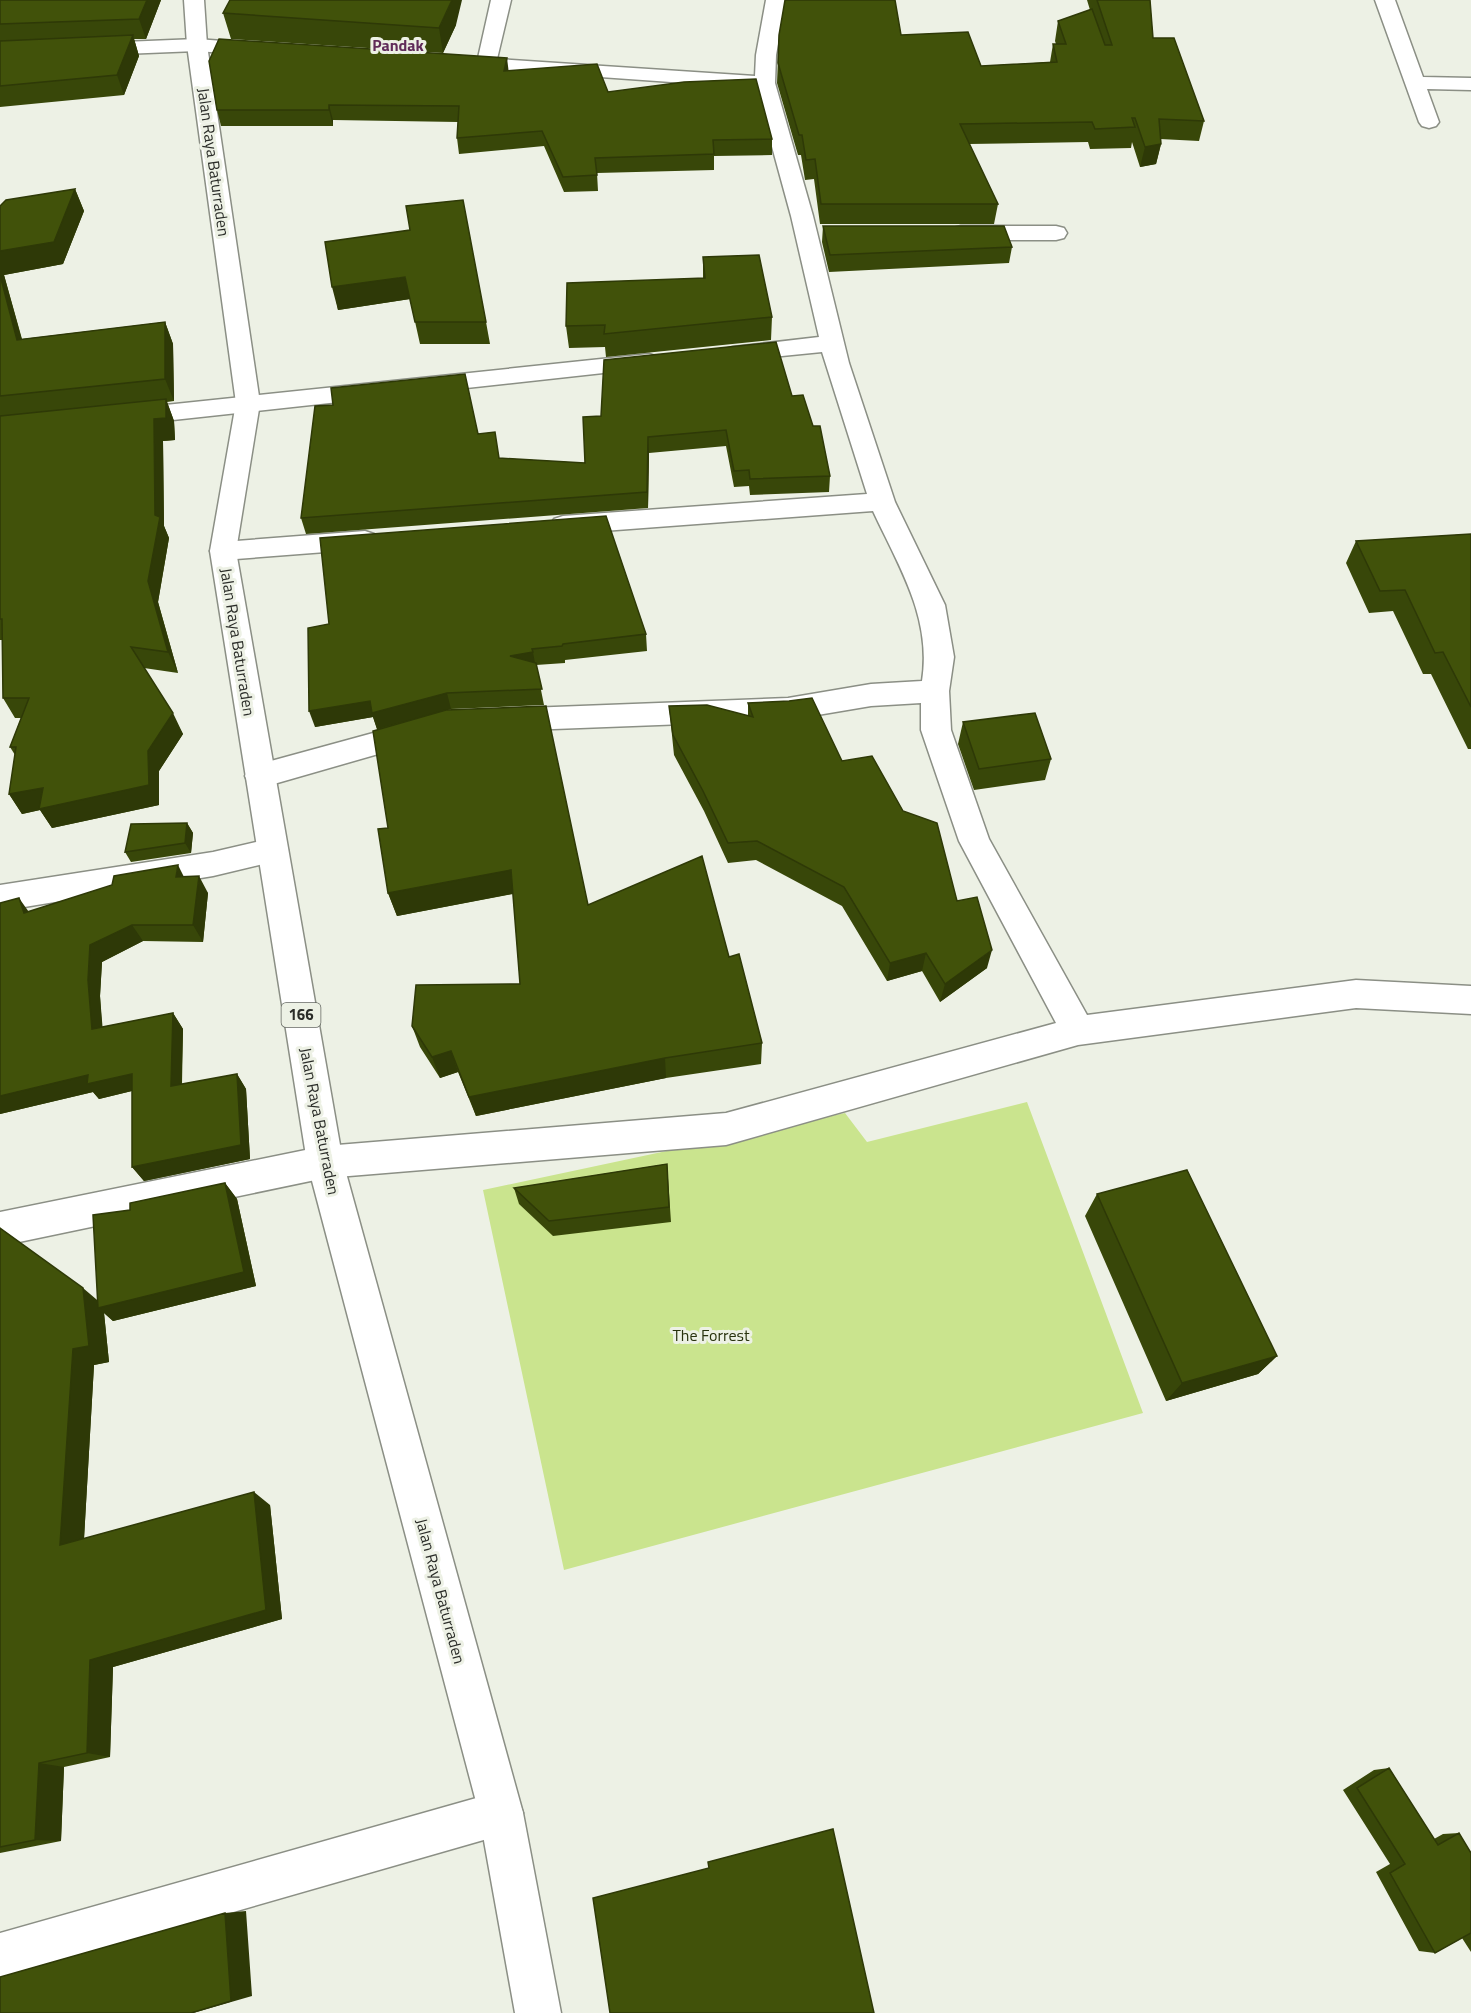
<svg xmlns="http://www.w3.org/2000/svg" width="1471" height="2013" font-family="'Titillium Web',sans-serif">
	<rect width="100%" height="100%" fill="#edf1e5"/>
	<path fill="#cae48e" d="M1027,1102L1143,1413L564,1570L483,1190L845,1113L867,1142Z"/>
	<g fill="none" stroke-linecap="round" stroke-linejoin="round">
		<g stroke="#8b8f85" stroke-width="3">
			<path id="minor" d="M491,0H511L497,59L755,76L756,55L766,0H786L776,55L775,83L813,216L849,363L895,502L945,605L954,657L949,691L951,730L989,839L1087,1015L1356,980L1471,986V1014L1356,1008L1078,1045L726,1145L325,1178L0,1246V1212L325,1146L726,1113L1056,1023L959,841L921,730V703L871,706L788,720L503,731L493,728L488,720L493,712L503,709L788,698L871,684L922,681C932,618 899,567 873,511L563,534L554,531L550,525L554,519L563,516L867,494L822,352L733,361L725,359L721,354L725,349L733,347L819,337L791,216L756,88L458,67L455,63L458,59L478,58Z
				M1375,0H1395L1423,77L1471,78V90L1427,89L1439,122L1436,126L1429,128L1422,126L1419,122Z
				M197,39L261,44L268,46L271,50L268,54L261,56L197,51L0,59V47Z
				M961,226H1056L1064,228L1067,233L1064,238L1056,240H961L953,238L950,233L953,228Z
				M649,354L658,357L661,362L658,367L127,425L118,423L115,417L118,411L127,409Z
				M365,531L374,534L378,540L374,546L365,549L223,560L214,558L210,551L214,544L223,542Z
				M417,721L427,724L432,732L427,740L260,788L249,784L245,776L249,768L260,764Z
				M273,838L284,841L288,850L284,859L213,876L0,911V885L213,852Z
				M501,1791L517,1797L523,1813L517,1829L501,1835L0,1979V1933Z"/>
		</g>
		<g stroke="#8b8f85" stroke-width="3">
			<path id="major" d="M184,0H204L207,45L260,403L236,551L343,1162L523,1813L561,2013H515L479,1813L307,1162L210,551L236,403L187,45Z"/>
		</g>
		<use href="#minor" fill="#fff" fill-rule="evenodd"/>
		<use href="#major" fill="#fff" fill-rule="evenodd"/>
	</g>
	<path fill="#384709" d="M0,0H161L146,39H134L139,56L124,95L0,107Z
		M1087,0H1150L1153,38L1204,121L1199,141L1160,139L1161,144L1156,164L1140,167L1132,142L1131,148L1090,149L1088,142L969,144L998,204L994,224H820L814,179L805,180L801,155H798L777,83L779,35H901L981,66L1050,62L1053,44H1056L1055,41L1058,21L1090,10Z
		M223,13L456,25L443,53L231,39Z
		M509,70L608,92L772,139V155L714,156V170L597,173L598,191L564,192L544,146L459,154L457,138L458,122L333,120V126H221L217,110Z
		M75,189L84,211L63,264L4,275L22,339L165,322L173,344L174,401L167,402L174,421L175,440L163,441L164,526L169,538L158,602L178,673L144,668L183,734L159,771V805L52,828L40,810L22,814L9,794L15,755L10,747L21,718H15L3,698L2,640H0V206Z
		M823,226L1012,247L1009,263L829,272L822,242Z
		M325,242L486,322L490,344H420L410,299L338,310Z
		M703,257L772,317L771,340L606,357L605,347L569,348L566,326L703,278Z
		M792,396L813,426L830,476L829,492L750,495L749,486L734,487L726,446L649,453L648,508L306,534L301,518L478,434L499,458L585,463L601,416Z
		M1471,534V749H1468L1431,674H1423L1393,611L1369,613L1346,563L1356,541Z
		M329,624L646,634L647,651L565,660V663L536,665L544,705L451,709L447,710L588,905L729,957L762,1043L761,1064L666,1078L476,1116L458,1072L440,1078L420,1047L412,1026L520,984L513,894L397,916L388,893V828L377,729L373,717L315,727Z
		M748,703L842,761L903,811L957,901L987,968L940,1002L922,971L887,981L842,906L756,860L728,863L704,811L674,755L669,706L748,716Z
		M963,722L1051,759L1045,780L974,790L958,744Z
		M187,823L193,833L191,853L131,862L125,852Z
		M184,876L208,893L203,942L143,941L102,962L100,996L102,1027L173,1013L183,1029L182,1084L237,1074L246,1089L250,1159L144,1181L132,1167V1091L99,1099L93,1092L0,1114V903L29,912Z
		M667,1164L671,1222L553,1236L519,1204L514,1188Z
		M225,1183L237,1199L256,1286L113,1321L104,1313L109,1362L94,1365L84,1539L270,1505L282,1619L113,1667L110,1757L64,1767L61,1841L0,1853V1228L97,1301L130,1210Z
		M1097,1194L1277,1356L1258,1374L1166,1401L1085,1216Z
		M1389,1768L1434,1839L1443,1834L1459,1833L1471,1853V1952L1462,1938L1435,1953L1419,1951L1376,1872L1390,1864L1343,1790L1374,1770Z"/>
	<path fill="#2e3907" d="M147,0H161L146,39L139,19Z
		M452,0H462L456,25L443,53L439,28Z
		M133,35L139,56L124,95L117,75Z
		M507,58L509,74L504,71Z
		M329,105L333,120V126L329,110Z
		M1161,144L1156,164L1140,167L1145,147Z
		M75,189L84,211L63,264L4,275L28,362L17,340L0,275V251Z
		M405,277L410,299L338,310L332,287Z
		M165,322L173,344L174,401L165,379Z
		M166,399L174,421L175,440L163,441L164,526L169,538L158,602L178,673L168,652L148,581L154,419Z
		M648,437L649,453L648,508L647,492Z
		M533,652L536,669L510,656Z
		M447,693L451,709L377,729L373,717L315,727L309,711L370,701Z
		M173,713L183,734L159,771V805L52,828L40,810L22,814L9,794L148,751Z
		M187,823L193,833L191,853L185,843Z
		M178,865L187,883L176,877Z
		M511,870L516,893L397,916L388,893Z
		M199,876L208,893L203,942L193,925Z
		M19,898L31,915L24,913Z
		M132,925L143,941L102,962L100,996L104,1045L92,1029L88,980L90,945Z
		M992,950L987,968L940,1002L945,984Z
		M926,953L922,971L887,981L890,963Z
		M173,1013L183,1029L181,1101L171,1086Z
		M451,1051L458,1072L440,1078L432,1057Z
		M665,1058L666,1078L476,1116L469,1097Z
		M132,1074L144,1088L99,1099L93,1092L0,1114V1096L88,1075Z
		M237,1074L246,1089L250,1159L144,1181L132,1167Z
		M225,1183L237,1199L256,1286L113,1321L104,1313L109,1362L94,1365L83,1556L60,1545L73,1349L83,1288L103,1305Z
		M1277,1356L1258,1374L1166,1401L1182,1383Z
		M254,1492L270,1505L282,1619L113,1667L110,1757L87,1753L90,1660Z
		M39,1763L64,1767L61,1841L35,1840Z
		M246,1911L252,1996L193,2013L225,1913Z"/>
	<path fill="#41520a" stroke="#2e3907" stroke-width="1.5" d="M0,0H147L139,19L0,24Z
		M230,0H452L439,28L223,13Z
		M785,0H895L901,35L968,32L981,66L1057,62L1053,44H1066L1058,21L1092,9L1105,45H1112L1097,0H1150L1153,38H1174L1204,121L1159,119L1161,144L1145,147L1135,118H1132L1135,127L1095,129L1092,122L960,124L998,204H821L815,159L806,160L802,135H799L778,63L779,35Z
		M133,35L117,75L0,86V41Z
		M219,39L507,58L504,71L597,64L608,92L684,82L756,79L772,139L713,140L714,154L595,158L597,175L563,177L542,131L457,138L459,106L329,105V110H217L209,61Z
		M75,189L54,242L0,251V206L6,200Z
		M463,200L486,322H415L405,277L332,287L325,242L410,230L406,206Z
		M823,226H1004L1012,247L830,255Z
		M759,255L772,317L604,334L605,325L566,326L567,283L705,278L703,257Z
		M0,275L17,340L165,322V379L0,396Z
		M776,342L792,396L803,395L813,426H820L830,476L750,479L749,470L734,471L726,430L648,437L647,492L301,518L315,406L333,405L331,388L465,374L478,434L495,432L499,458L585,463L583,417L601,416L604,360Z
		M166,399V418L154,419L155,515L160,517L148,581L168,652L131,647L173,713L148,751L149,785L39,809L43,788L9,794L16,747H10L29,698H3L2,619H0V416Z
		M606,516L646,634L563,644L562,646L532,649L533,652L510,656L536,663L542,689L447,693L372,713L370,701L309,711L308,628L329,624L320,538Z
		M1471,534V707L1443,652L1435,653L1405,590L1380,591L1356,541Z
		M812,698L842,761L872,756L903,811L937,823L957,901L977,897L992,950L945,984L926,953L890,963L844,887L757,841L728,843L703,791L673,735L669,706L707,705L753,717L748,703L789,701Z
		M546,706L588,905L702,856L729,957L739,954L762,1043L665,1058L469,1097L451,1051L432,1057L412,1026L416,985L520,984L511,870L388,893L378,829L388,828L373,731L446,710Z
		M1035,713L1051,759L979,769L963,722Z
		M187,823L185,843L125,852L131,824Z
		M178,865L176,877L199,876L193,925H132L90,945L88,980L92,1029L173,1013L171,1086L237,1074L241,1145L132,1167V1074L87,1084L88,1075L0,1096V903L19,898L24,913L112,885L114,876Z
		M667,1164L669,1207L549,1221L514,1188Z
		M1187,1170L1277,1356L1182,1383L1097,1194Z
		M225,1183L244,1272L98,1308L93,1215L130,1210V1203Z
		M0,1228L83,1288L89,1346L73,1349L60,1545L254,1492L266,1610L90,1660L87,1753L39,1763L35,1840L0,1847Z
		M1389,1768L1438,1845L1459,1833L1471,1853V1933L1435,1953L1390,1873L1405,1864L1357,1788Z
		M833,1829L874,2013H610L593,1898L709,1868L708,1862Z
		M225,1913L231,2001L191,2013H0V1977Z"/>
	<g text-anchor="middle" stroke-width="6" stroke-linejoin="round" paint-order="stroke">
		<rect fill="#edf1e5" stroke="#646761" stroke-width="1.5" x="281.5" y="1003" width="39" height="24" rx="4.5"/>
		<g font-size="15" font-weight="bold" fill="#2a2c28">
			<text x="301" y="1020">166</text>
		</g>
		<g font-size="16" font-weight="bold" fill="#602b59" stroke="#edf1e5">
			<text x="398" y="51">Pandak</text>
		</g>
		<g font-size="16" fill="#2a2c28" stroke="#edf1e5">
			<text transform="translate(214 162) rotate(82)" y="6">Jalan Raya Baturraden</text>
			<text transform="translate(238 642) rotate(81)" y="6">Jalan Raya Baturraden</text>
			<text transform="translate(320 1121) rotate(79)" y="6">Jalan Raya Baturraden</text>
			<text transform="translate(441 1591) rotate(75)" y="6">Jalan Raya Baturraden</text>
		</g>
		<g font-size="16" fill="#28320d" stroke="#edf1e5">
			<text x="711" y="1341">The Forrest</text>
		</g>
	</g>
</svg>
